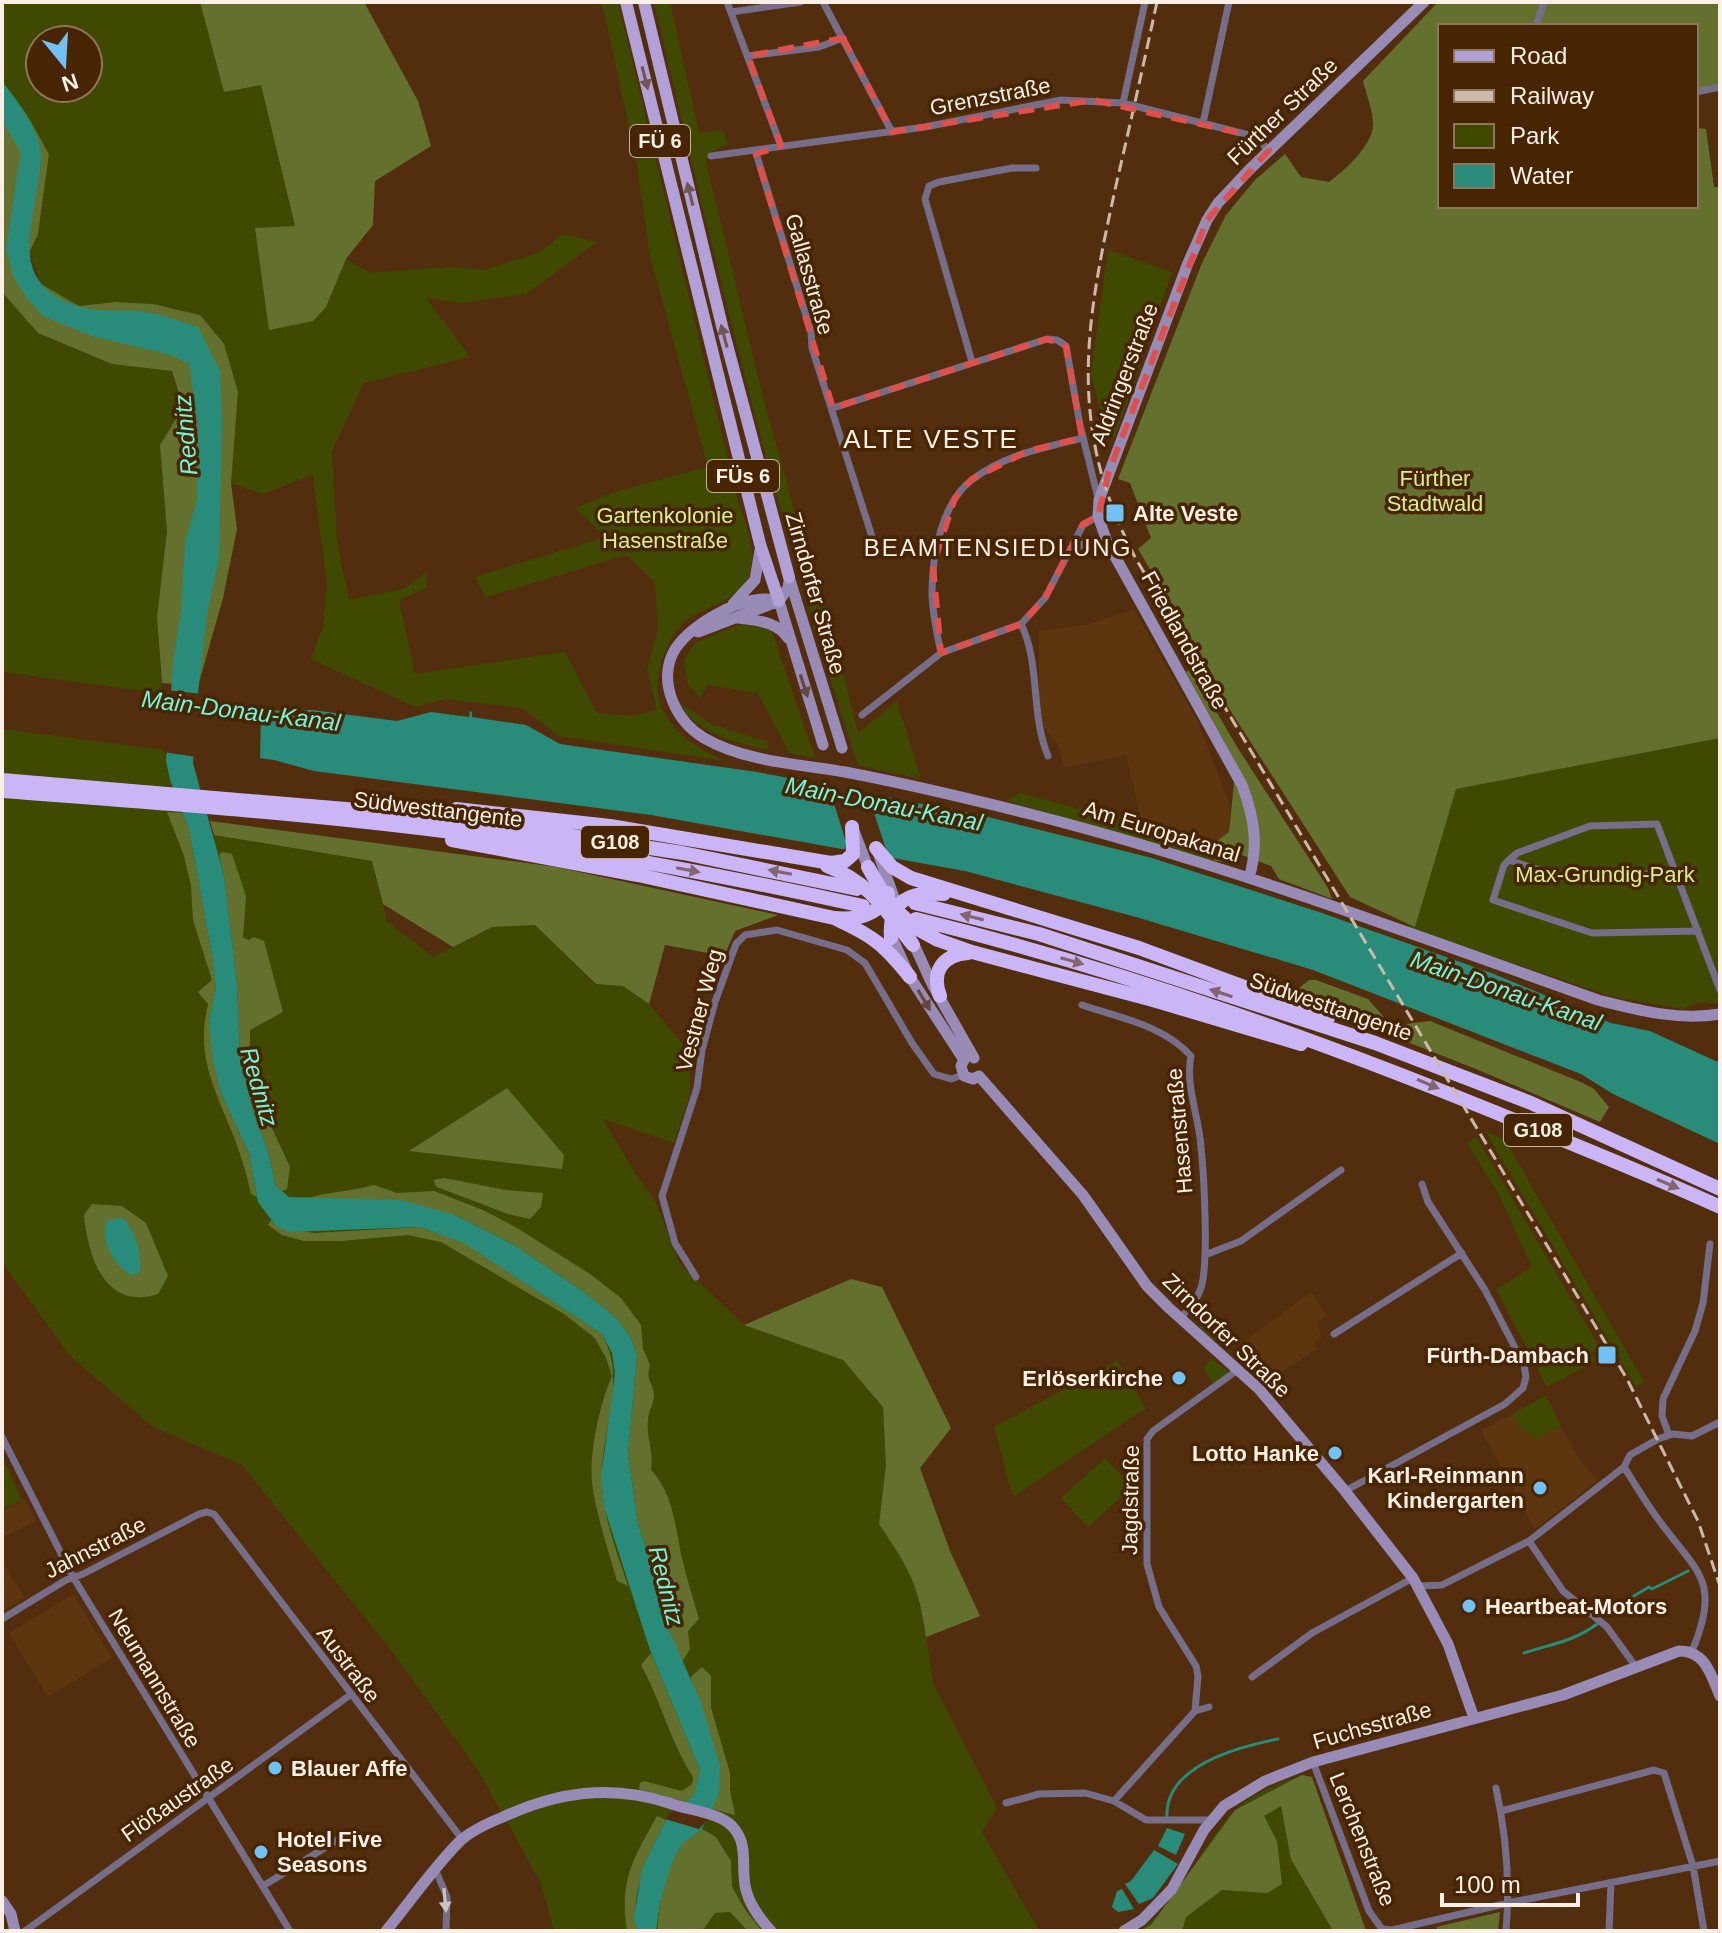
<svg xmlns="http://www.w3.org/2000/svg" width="1722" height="1933" font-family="Helvetica,sans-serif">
	<rect width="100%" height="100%" fill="#522e0e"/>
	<path fill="#5d350f" d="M1134,609L1198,722L1230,806L1229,832L1213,844L1142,824L1126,755L1064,768L1058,745L1044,728L1039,705V631L1090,624Z
		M1311,1292L1327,1315L1318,1321L1321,1338L1314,1343L1317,1349L1271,1379L1243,1342Z
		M1513,1414L1519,1426L1536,1439L1561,1426L1580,1460L1598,1480L1535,1529L1481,1430Z
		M25,1499L36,1521L2,1538V1511Z
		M2,1561L25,1598L2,1612Z
		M73,1594L112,1658L48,1697L9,1633Z"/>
	<path fill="#3f4a00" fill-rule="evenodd" d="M2,2H200L224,92L261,85L295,227L255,228L326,307L346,259L371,273L449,267L484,270L538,253L563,234L597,242L526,294L462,303L426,298L470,357L364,383L332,451L337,543L349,600L404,589L426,573L427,588L399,600L415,674L565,652L597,713L633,716L657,710L647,669L658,630L655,582L626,555L486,597L475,577L606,537L575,508L614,492L708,467L650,256L637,164L602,2H618L738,501C745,523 757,549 750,573C742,601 710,604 688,619C674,629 667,645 662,660C644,712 683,744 726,761L559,736L522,708L446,699L415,707L311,659L323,627L327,584L313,475L262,494L231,483L238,392L200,315L153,304L115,302L79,306L41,284L29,253L38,234L49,154L27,115L2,81ZM40,40H88V88H40Z
		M654,2H670L699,133L723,130L728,144L709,153L706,162L762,393L805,550L828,614L858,733L897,701L921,779L858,765C775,515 714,258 654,2Z
		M1108,250L1172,272L1115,437L1106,435L1091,373Z
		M2,292L38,333L112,364L171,371L183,407L160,445L167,531L157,617L166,761L170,780L189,828L214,835L372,861L387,921L433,957L492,927L535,925L595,984L623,986L649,1004L690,1053V1094L674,1143L603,1119L633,1170L655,1201L680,1264L744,1325L843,1360L883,1407L886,1465L879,1524L908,1566L921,1600L933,1683L997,1808L982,1832L1039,1931H554L541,1883L478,1770L391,1650L242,1465L153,1427L70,1356L2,1262Z
		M742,624L771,629L815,758L789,753L758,693L708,685L700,697L688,685L684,660L696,642Z
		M685,706L711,724L768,742V750C735,742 702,736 682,707Z
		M1720,737V1004L1699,1002L1683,1009L1610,996L1409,928L1344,809Z
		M1020,793L1213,844L1215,861L1007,801Z
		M1485,1131L1505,1140L1644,1382L1636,1387Z
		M1476,1137L1599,1346L1598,1350L1592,1354L1596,1361L1547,1387L1496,1289L1532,1267L1498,1193L1467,1143Z
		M1196,1319L1201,1323L1204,1320L1222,1333L1214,1342L1202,1332Z
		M1211,1358L1229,1372L1214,1384L1203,1368Z
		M1117,1361L1146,1408L1013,1497L994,1427Z
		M1546,1395L1561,1426L1536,1439L1519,1426L1513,1414Z
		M2,1456L22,1500L2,1509Z
		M1105,1458L1132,1487L1088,1527L1061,1498Z
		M1302,1775L1311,1778L1366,1931H1138C1172,1913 1205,1840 1235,1810C1253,1792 1279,1784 1302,1775Z"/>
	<path fill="#64712e" d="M200,2H364L418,101L431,146L375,181L373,225L346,259L326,307L313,321L269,330L255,228L295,226L261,85L224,92Z
		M1438,2H1720V86L1696,89V26H1440V206H1696V128L1706,129L1714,187H1720V738L1456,789L1415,927L1350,897L1214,685L1217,683L1138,549L1151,538L1130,483L1118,479L1202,263L1226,215L1255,180L1285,154L1301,177L1329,182C1343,172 1372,146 1373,126C1374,113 1366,94 1363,81Z
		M2,81L27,115L49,154L38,234L29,253L31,271L41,284L79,306L115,302L153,304L200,315L224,344L238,392L231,483L237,529L223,598L198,686L162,683L157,617L167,531L160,445L183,407L172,371L112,364L38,333L2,292Z
		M1191,669L1239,750L1328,888L1332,899L1279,879L1271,866L1242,855L1231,862L1215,861L1213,844L1229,832L1236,763L1186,672Z
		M167,812L183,813L189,829L212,955L216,988L209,1020L221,1093L249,1153L257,1197L251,1194C247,1176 242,1158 235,1140C216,1090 195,1059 208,1004L198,992L212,980L193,920L191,886L184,856Z
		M210,821L556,867L778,915L735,931L724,956L665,945L649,1004L623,986L596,984L535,925L492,927L453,947L383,904L372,861L214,835Z
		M222,852L232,854L246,896L243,938L249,940L254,937L264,941L283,1012L250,1030C250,1057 248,1073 270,1091L263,1109L290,1167L287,1189L282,1191L276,1186L267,1148L254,1114L240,1058L237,984L224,876L219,855Z
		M1309,980H1316L1368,999L1389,1023L1398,1025L1430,1021L1583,1083L1594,1089L1609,1107L1600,1122L1476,1069L1303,1001L1297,994L1298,989Z
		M507,1088L564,1155L562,1169L409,1151Z
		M444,1178L506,1190L543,1193L541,1207L530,1219L508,1214L437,1187L433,1180Z
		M374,1185L397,1193L434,1191L483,1210L517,1228L590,1274L621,1298L641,1325L643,1349L650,1365C645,1381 653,1381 654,1395C654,1403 648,1412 648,1420C646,1438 654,1452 651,1470C674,1494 675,1528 682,1558C687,1579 693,1599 699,1619L688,1631L690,1649L682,1662L663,1617V1597L638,1524L628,1454L637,1355L630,1336L616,1318L588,1295L514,1245L455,1215L305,1199C328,1191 350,1192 374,1185Z
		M92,1204L122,1206L146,1223L168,1276L158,1294C105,1311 88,1257 84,1215Z
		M271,1220L276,1226L314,1233L420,1227L465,1243L602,1334C628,1382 601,1428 602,1479C602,1516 617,1552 628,1586L617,1581C608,1549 596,1515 592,1482C589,1453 600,1403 612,1376L606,1358L595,1338L564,1314L441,1242L408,1235L341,1241H304L282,1235L268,1225Z
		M851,1279L882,1287L951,1428L920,1468L950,1551L980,1616L926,1637C919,1584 908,1567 879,1524L886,1465L883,1407L843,1360L744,1325Z
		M651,1653L700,1770L694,1795L686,1802L639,1789L640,1783L644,1781L682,1791L692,1784L693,1777C670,1741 661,1701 641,1665Z
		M702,1667L711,1676V1708L730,1773V1790L735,1815L712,1809L691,1682V1677Z
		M1302,1775L1312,1777L1366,1931H1333L1291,1859L1281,1806L1264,1816L1277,1841L1282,1884L1267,1893L1222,1890L1186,1917L1182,1931H1140L1151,1925L1235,1810Z
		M657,1816L666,1820C649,1855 630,1891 637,1931H627C619,1880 633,1859 657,1816Z
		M702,1829L716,1837L731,1861L732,1887L746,1911L762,1931H748L730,1912L715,1913L702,1931H657C660,1904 663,1867 681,1845C686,1839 695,1834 702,1829Z
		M1500,1912L1498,1931H1438L1436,1927Z"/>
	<path fill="#298b7a" d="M2,82C17,99 42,134 41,157C39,215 0,280 77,306C98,313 123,309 145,312C163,314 181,322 198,327L220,371L222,423L219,558L207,614L197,702L281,711L312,710L397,721L431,712L469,717L470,711L472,712V717L526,725L560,744L757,772L980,815L1152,858L1319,912L1494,974L1611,1023L1650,1031L1720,1063V1144L1613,1094L1581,1074L1313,970L1136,917L965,871L651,815L314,771L274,760L194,750L193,763L224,876L237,984L240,1058L254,1114L267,1148L276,1186L289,1197L401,1200L455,1215L514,1245L588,1295L616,1318L630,1336L637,1355L628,1454L638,1524L663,1597V1617L700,1700L720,1766L719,1794L702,1829L681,1845L670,1868L660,1903L656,1931H637L634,1918L642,1869L666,1820L694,1795L700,1770L650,1650L604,1507L601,1477L615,1374L612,1353L602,1334L464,1243L420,1227L289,1232L276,1226L258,1202L249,1153L221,1093L213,1060L209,1020L216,988L212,955L189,829L170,780L166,761L173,663L181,611L185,542L197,500L198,426L189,364L171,355L92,336L43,316L26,297L13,276L6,248L21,152L2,121Z
		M123,1218C137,1235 141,1251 140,1272L131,1275C114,1265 98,1240 108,1220Z
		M1167,1828L1185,1834L1176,1855L1158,1846Z
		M1154,1850L1178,1864L1153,1898L1139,1904L1125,1884L1131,1881Z
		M1122,1889L1134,1909L1118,1912L1112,1907L1117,1891Z"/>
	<path fill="#522e0e" d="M2,672L167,694V690L202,694L201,698L261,705L260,762L198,754L197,757L163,752V750L2,729Z
		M827,781L866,789L886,849L895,862L844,852L846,842Z
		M681,1802L712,1816L699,1829L665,1819Z"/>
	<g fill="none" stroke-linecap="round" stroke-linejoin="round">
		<path stroke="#298b7a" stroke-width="3" d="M1607,1612L1649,1587L1652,1589L1688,1571
			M1524,1653C1551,1644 1573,1642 1597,1624
			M1167,1818C1164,1766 1237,1747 1278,1739"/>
		<path stroke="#766e88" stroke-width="7" d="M727,2L781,146
			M823,2L892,132
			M731,12L801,2
			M1536,26L1544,2
			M748,56L819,47L843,38
			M1696,92L1720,87
			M1123,103L1145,2
			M1203,123L1229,2
			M755,150L811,332L812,348L874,543
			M711,156L925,127L1061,100L1123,103L1253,136L1269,150
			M972,362L925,199L929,186L939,182L1012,168H1036
			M833,408L1047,339L1057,340L1066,346L1080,425L1098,498
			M1069,555L1083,544L1107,542
			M1021,624C1041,665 1030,713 1048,756
			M941,653C937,633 932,613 932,592C932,556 942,501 973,479C1005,455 1045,447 1083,438
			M862,715L941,653L1021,624L1045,598L1083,525L1098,516
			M1509,860L1517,853L1590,826L1657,824L1720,990
			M1676,873L1561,877L1509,860L1504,865L1493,900L1592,933L1698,931
			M1082,1005C1120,1018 1163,1025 1191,1056C1185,1086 1199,1116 1201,1147C1204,1176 1209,1263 1201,1288C1197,1300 1189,1310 1180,1318
			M1205,1255L1241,1241L1341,1170
			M696,1277L675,1243L662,1196L697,1088L702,1050L715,1002L736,944L745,935L777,930L847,950L865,963L912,1043L934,1074L951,1079L963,1075
			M1334,1334L1462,1253
			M1669,1435L1662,1416L1663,1399L1695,1331L1703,1303L1710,1244
			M2,1437L73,1577L290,1931
			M1624,1467C1635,1484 1646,1503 1658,1519C1697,1573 1722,1580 1692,1651
			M1345,1491L1505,1404L1523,1388L1526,1377L1524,1365L1485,1290L1428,1202L1422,1184
			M1529,1541L1563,1591L1607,1627L1636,1667
			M1419,1586L1442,1585L1529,1541L1624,1467L1630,1455L1658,1439L1673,1434L1692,1436L1720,1422
			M2,1619L66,1580L83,1574L199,1514L207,1512L214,1514L462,1839
			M1252,1677L1312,1633L1413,1578
			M1195,1711L1198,1676L1196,1666L1159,1607L1147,1564V1439L1153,1431L1239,1369
			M1313,1762L1369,1911L1382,1929L1392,1930L1508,1903L1720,1861
			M1496,1788C1506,1834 1510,1884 1506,1931
			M1114,1801L1195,1711L1209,1707
			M1006,1803L1039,1794L1085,1793L1114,1801L1146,1820H1210
			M1501,1811L1654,1770L1664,1773L1693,1866L1704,1931
			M436,1871L447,1897L446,1931
			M263,1886L339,1839
			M25,1931L350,1695
			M1609,1931L1611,1883"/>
		<path stroke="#988bb5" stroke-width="11" d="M789,577L842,748
			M779,601C749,590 684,626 672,655C659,686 677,722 704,738C745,762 800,764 845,772C908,784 971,799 1034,815C1226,864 1412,934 1598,1000C1638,1010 1678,1021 1720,1014
			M779,601L823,745
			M733,604L755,580L760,550
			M739,618C758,621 776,621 788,638
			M698,632L779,601L788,588L789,581
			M854,831L871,875
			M878,853L895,900
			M1249,878C1259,845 1254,817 1242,785L1107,542L1098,516L1099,500L1188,263L1207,220L1218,203L1250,169L1424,2
			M890,933L910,977L964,1060
			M911,938L932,984L974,1058
			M964,1060L961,1066L964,1076L973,1079L979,1076
			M979,1076L1083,1195L1147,1286L1169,1308L1259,1389L1345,1491L1413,1578L1448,1644L1474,1718
			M2,1901L11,1914L15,1931
			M386,1931C410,1902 433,1868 460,1841C472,1830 488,1823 503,1817C557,1792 610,1784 669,1803C687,1810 718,1812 732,1826C750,1845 740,1867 746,1890C750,1906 760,1919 771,1931
			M1124,1931L1142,1920L1172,1889L1204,1830L1224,1806L1265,1781L1313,1762L1563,1695L1679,1651C1706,1651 1711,1675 1720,1696"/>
		<path stroke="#b2a1d7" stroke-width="12" d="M626,2L760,544L779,601
			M644,2L722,326L789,577"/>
		<path stroke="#cab5f6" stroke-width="14" d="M2,780L453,818L683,853L857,889
			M2,791C160,803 318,814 474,835C605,853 735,878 863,906
			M456,809L610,826L831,863L845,861L853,854L852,827
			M452,840L638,875L834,918C855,920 880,916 888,893
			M876,848L892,867L911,878L1139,948L1328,1018
			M827,866C871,883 885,910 913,945
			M868,867L883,893L898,912L916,928L938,940L972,952L1153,1000L1301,1044
			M915,903L1039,934L1375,1043L1531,1103L1720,1189
			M916,919C1129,971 1333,1045 1536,1129C1597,1154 1659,1179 1720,1207
			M838,920C875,937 885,946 910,977
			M891,938C888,900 910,891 944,894
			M940,996C931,972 942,955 968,953"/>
		<path stroke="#ccb9aa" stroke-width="3" stroke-dasharray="12 6" stroke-linecap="butt" d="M1157,2C1144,62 1131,121 1117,181C1086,321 1065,425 1136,559L1627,1379L1698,1521L1720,1586"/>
	</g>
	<defs><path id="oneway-solid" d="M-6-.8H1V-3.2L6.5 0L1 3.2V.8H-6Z" transform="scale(2)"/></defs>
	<g fill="#725657">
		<use href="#oneway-solid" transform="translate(645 78) rotate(76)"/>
		<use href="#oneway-solid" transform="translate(690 194) rotate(-104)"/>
		<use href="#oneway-solid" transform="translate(724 336) rotate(-105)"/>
	</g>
	<g fill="#634841">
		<use href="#oneway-solid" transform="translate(804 686) rotate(72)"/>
		<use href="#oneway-solid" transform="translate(924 1000) rotate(59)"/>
	</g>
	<g fill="#826570">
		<use href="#oneway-solid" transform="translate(688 870) rotate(11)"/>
		<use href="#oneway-solid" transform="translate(780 872) rotate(-169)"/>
		<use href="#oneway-solid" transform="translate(972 917) rotate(-166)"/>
		<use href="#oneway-solid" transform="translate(1072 961) rotate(16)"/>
		<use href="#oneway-solid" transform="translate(1221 993) rotate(-162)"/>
		<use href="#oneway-solid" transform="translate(1428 1084) rotate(23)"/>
		<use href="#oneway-solid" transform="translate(1668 1184) rotate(23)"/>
	</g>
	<use fill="#ccc2c5" href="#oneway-solid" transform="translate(445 1900) rotate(85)"/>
	<path fill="none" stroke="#dd504e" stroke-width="6" stroke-dasharray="16 10" stroke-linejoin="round" d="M843,38L892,132L1093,100L1253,136L1269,150L1207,220L1109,471L1098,516L1083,524L1045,598L1021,624L941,653L933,565L955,498L972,479L1028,451L1082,438L1066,346L1047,339L833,408L756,154L781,146L748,56Z"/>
	<g fill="#72c1f5" stroke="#472402" stroke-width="3">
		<rect x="1105" y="503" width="20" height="20" rx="4"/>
		<rect x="1597" y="1345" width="20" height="20" rx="4"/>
		<circle cx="1179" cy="1378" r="8"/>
		<circle cx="1335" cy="1453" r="8"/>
		<circle cx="1540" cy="1488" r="8"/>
		<circle cx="1469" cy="1606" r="8"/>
		<circle cx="275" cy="1768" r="8"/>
		<circle cx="261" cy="1852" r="8"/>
	</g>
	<g text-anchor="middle" stroke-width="7" stroke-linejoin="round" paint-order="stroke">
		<g fill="#472402" stroke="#c5b2a2" stroke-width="2">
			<rect x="630" y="125" width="60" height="32" rx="6"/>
			<rect x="707" y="460" width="72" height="32" rx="6"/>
			<rect x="581" y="826" width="68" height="32" rx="6"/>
			<rect x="1504" y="1114" width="68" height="32" rx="6"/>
		</g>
		<g font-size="20" font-weight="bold" fill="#fbefe6">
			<text x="660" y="148">FÜ 6</text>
			<text x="743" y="483">FÜs 6</text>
			<text x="615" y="849">G108</text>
			<text x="1538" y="1137">G108</text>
		</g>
		<g font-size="22" fill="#fbefe6" stroke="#472402">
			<text transform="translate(990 96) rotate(-11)" y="8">Grenzstraße</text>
			<text transform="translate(1282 111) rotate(-44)" y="8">Fürther Straße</text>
			<text transform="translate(810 274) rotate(74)" y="8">Gallasstraße</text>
			<text transform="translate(1124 374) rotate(-69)" y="8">Aldringerstraße</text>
			<text transform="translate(816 593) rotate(74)" y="8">Zirndorfer Straße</text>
			<text transform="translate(1185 640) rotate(61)" y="8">Friedlandstraße</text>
			<text transform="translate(438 809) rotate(7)" y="8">Südwesttangente</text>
			<text transform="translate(1162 831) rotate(17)" y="8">Am Europakanal</text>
			<text transform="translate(1331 1006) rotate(19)" y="8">Südwesttangente</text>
			<text transform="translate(699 1010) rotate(-75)" y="8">Vestner Weg</text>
			<text transform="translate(1179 1131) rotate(-95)" y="8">Hasenstraße</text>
			<text transform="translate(1227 1335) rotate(44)" y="8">Zirndorfer Straße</text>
			<text transform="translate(1130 1500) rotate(-89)" y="8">Jagdstraße</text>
			<text transform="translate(95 1547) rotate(-27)" y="8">Jahnstraße</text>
			<text transform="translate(349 1664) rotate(53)" y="8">Austraße</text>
			<text transform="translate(155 1678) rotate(59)" y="8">Neumannstraße</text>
			<text transform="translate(1372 1725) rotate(-16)" y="8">Fuchsstraße</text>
			<text transform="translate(177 1799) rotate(-35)" y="8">Flößaustraße</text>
			<text transform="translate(1363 1839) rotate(68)" y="8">Lerchenstraße</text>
		</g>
		<g font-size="22" fill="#d9ee8f" stroke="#472402">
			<text x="1435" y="486">Fürther<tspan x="1435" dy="25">Stadtwald</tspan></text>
			<text x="665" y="523">Gartenkolonie<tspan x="665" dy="25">Hasenstraße</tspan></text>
			<text x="1605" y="882">Max-Grundig-Park</text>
		</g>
		<g font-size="22" font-weight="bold" fill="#fbefe6" stroke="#472402" text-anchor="start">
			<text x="1133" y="521">Alte Veste</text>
			<text x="1589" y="1363" text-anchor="end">Fürth-Dambach</text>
			<text x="1163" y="1386" text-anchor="end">Erlöserkirche</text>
			<text x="1319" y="1461" text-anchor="end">Lotto Hanke</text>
			<text x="1524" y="1483" text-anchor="end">Karl-Reinmann<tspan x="1524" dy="25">Kindergarten</tspan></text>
			<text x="1485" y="1614">Heartbeat-Motors</text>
			<text x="291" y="1776">Blauer Affe</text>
			<text x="277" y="1847">Hotel Five<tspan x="277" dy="25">Seasons</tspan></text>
		</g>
		<g font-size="24" font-style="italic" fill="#72f5dc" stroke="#472402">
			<text transform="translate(186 435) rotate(-95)" y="8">Rednitz</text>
			<text transform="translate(241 711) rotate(7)" y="8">Main-Donau-Kanal</text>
			<text transform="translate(884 804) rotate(11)" y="8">Main-Donau-Kanal</text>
			<text transform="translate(1506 991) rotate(19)" y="8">Main-Donau-Kanal</text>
			<text transform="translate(259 1087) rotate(74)" y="8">Rednitz</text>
			<text transform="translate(666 1586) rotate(76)" y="8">Rednitz</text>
		</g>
		<g font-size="24" letter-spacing="2" fill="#fbefe6" stroke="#472402">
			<text x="998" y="556">BEAMTENSIEDLUNG</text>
		</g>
		<g font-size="26" letter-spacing="2" fill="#fbefe6" stroke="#472402">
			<text x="931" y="448">ALTE VESTE</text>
		</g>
	</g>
	<rect width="1722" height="1933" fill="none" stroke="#fbefe6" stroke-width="8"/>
	<rect x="1438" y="24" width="260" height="184" fill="#472402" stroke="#8f755d" stroke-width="2"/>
	<rect x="1454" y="50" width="40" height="12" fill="#b2a1d7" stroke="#8f755d" stroke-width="2"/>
	<text x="1510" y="64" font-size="24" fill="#fbefe6">Road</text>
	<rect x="1454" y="90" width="40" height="12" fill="#ccb9aa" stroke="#8f755d" stroke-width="2"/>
	<text x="1510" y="104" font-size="24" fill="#fbefe6">Railway</text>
	<rect x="1454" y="124" width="40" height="24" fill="#3f4a00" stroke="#8f755d" stroke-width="2"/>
	<text x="1510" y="144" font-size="24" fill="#fbefe6">Park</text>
	<rect x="1454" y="164" width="40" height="24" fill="#298b7a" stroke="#8f755d" stroke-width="2"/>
	<text x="1510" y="184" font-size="24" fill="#fbefe6">Water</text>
	<g transform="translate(64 64) rotate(162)"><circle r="38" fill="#472402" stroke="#8f755d" stroke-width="2"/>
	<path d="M0-6L14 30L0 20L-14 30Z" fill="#72c1f5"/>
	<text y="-12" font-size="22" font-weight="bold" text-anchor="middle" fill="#fbefe6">N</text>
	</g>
	<path d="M1442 1893v12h136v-12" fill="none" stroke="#fbefe6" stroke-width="4"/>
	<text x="1454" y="1893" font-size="24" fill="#fbefe6" stroke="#472402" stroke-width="6" paint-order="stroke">100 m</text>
</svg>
